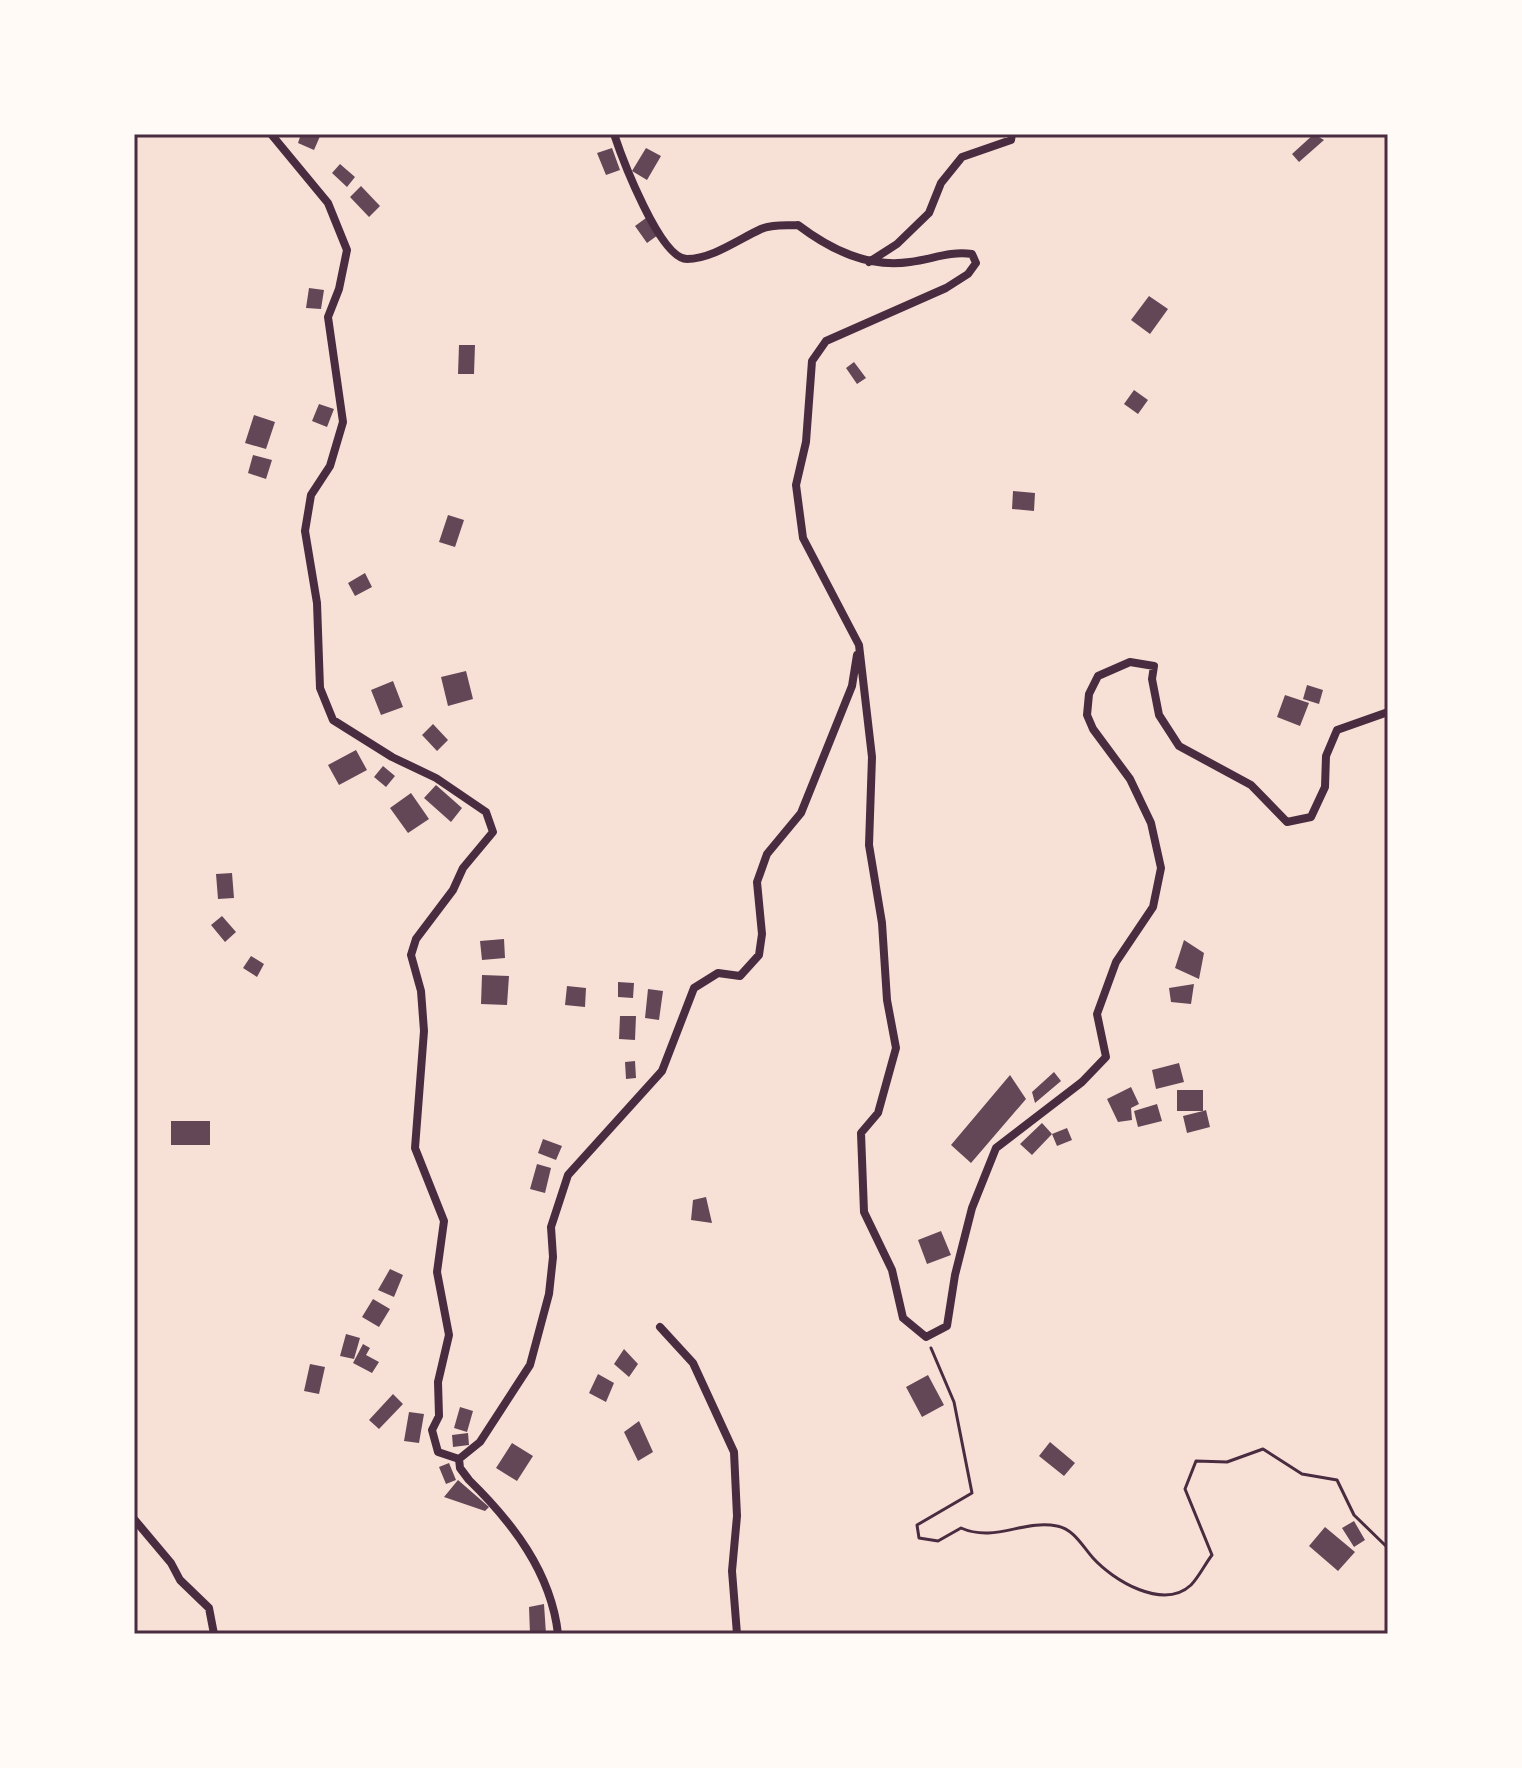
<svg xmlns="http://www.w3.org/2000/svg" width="1522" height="1768" font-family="Rubik,sans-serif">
	<rect width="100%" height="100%" fill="#f7e1d7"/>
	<path fill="#644757" d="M301,134H321L314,150L298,143Z
		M1314,134L1324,140L1299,162L1292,154Z
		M612,148L620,170L606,175L597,153Z
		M646,148L661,156L647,180L632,171Z
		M340,164L355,177L347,187L332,173Z
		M361,186L380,206L369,217L350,197Z
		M646,218L658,235L647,243L635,226Z
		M309,288L324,290L321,309L306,308Z
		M1149,296L1168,309L1150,334L1131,320Z
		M459,345H475L474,374H458Z
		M854,362L866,378L857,384L846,368Z
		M1134,390L1148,400L1138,414L1124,404Z
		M319,404L334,409L327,427L312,421Z
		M254,415L275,422L266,449L245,443Z
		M253,455L272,460L266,479L248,473Z
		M1013,491L1035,493L1034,511L1012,509Z
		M448,515L464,520L455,547L439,542Z
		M365,573L372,587L355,596L348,583Z
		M466,671L473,699L448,706L441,677Z
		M393,681L403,707L381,715L371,690Z
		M1307,685L1323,690L1319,704L1303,699Z
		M1285,695L1309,703L1300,726L1277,717Z
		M433,724L448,740L437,751L422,735Z
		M356,750L367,770L339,785L328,765Z
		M383,766L395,776L386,787L374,777Z
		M436,785L462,808L451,822L424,798Z
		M411,793L429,819L408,833L390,808Z
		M232,873L234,898L218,899L216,874Z
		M222,916L236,932L225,942L211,925Z
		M504,939L505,958L482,960L480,941Z
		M1184,940L1204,953L1199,979L1175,968Z
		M251,956L264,964L257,977L243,968Z
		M482,975L509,976L507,1005L481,1004Z
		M618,982L634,983L633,998L618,997Z
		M1194,984L1191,1004L1171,1002L1169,988Z
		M567,986L586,988L585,1007L565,1005Z
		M648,989L663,991L659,1020L645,1018Z
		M620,1016H636L635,1040L619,1039Z
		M635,1061L636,1078L626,1079L625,1062Z
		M1179,1063L1184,1082L1156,1089L1152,1070Z
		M1054,1072L1061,1081L1035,1103L1032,1092Z
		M1010,1075L1026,1099L971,1163L951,1145Z
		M1131,1087L1139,1104L1131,1108L1132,1120L1118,1122L1107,1099Z
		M1177,1090H1203V1111L1206,1110L1210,1127L1187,1133L1183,1116L1203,1111H1177Z
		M1157,1104L1162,1121L1138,1127L1134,1111Z
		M171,1121H210V1145H171Z
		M1042,1123L1052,1134L1032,1155L1020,1144Z
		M1067,1128L1072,1140L1057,1146L1052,1134Z
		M543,1139L562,1146L556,1160L538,1153Z
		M537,1164L551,1168L545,1193L530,1189Z
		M706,1197L712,1223L691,1220L693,1200Z
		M941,1231L951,1255L927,1264L918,1240Z
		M390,1269L403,1275L394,1297L378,1290Z
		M373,1299L390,1309L379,1327L362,1317Z
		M346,1334L360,1338L354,1359L340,1356Z
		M363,1344L370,1348L366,1355L379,1362L372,1373L353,1363Z
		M624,1349L638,1364L629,1377L614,1364Z
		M310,1364L325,1367L319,1394L304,1391Z
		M598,1374L614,1383L606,1402L589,1393Z
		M928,1375L944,1405L922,1417L906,1387Z
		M393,1394L403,1404L379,1429L369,1420Z
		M460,1407L473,1411L467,1432L454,1428Z
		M409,1412L424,1414L419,1443L404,1441Z
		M639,1421L653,1452L638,1461L624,1432Z
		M468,1433L469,1445L453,1447L452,1435Z
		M1050,1442L1075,1463L1064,1476L1039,1456Z
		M512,1443L533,1456L517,1481L496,1468Z
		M449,1463L456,1480L446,1484L439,1467Z
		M458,1480L489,1507L485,1511L444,1497Z
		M1354,1521L1365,1540L1354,1547L1342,1528Z
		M1325,1527L1355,1552L1338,1571L1309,1546Z
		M544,1604L546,1634H530L529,1607Z"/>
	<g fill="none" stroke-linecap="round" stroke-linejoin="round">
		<path stroke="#4a2c40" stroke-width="3" d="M931,1348L954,1402L972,1493L917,1525L919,1538L938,1541L961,1528C995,1543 1024,1519 1057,1526C1074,1529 1083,1547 1093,1558C1113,1580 1163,1611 1191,1585C1199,1577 1205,1564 1212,1555L1185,1489L1196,1461L1227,1462L1263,1449L1302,1474L1337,1480L1354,1515L1388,1548"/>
		<path stroke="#4a2c40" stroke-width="8" d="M271,134L328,203L347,250L339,289L328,317L343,422L330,466L311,495L305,531L317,603L320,688L333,720L392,757L436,778L486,812L493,832L463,868L453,890L416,939L411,955L421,991L424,1031L415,1148L444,1221L437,1272L449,1335L438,1382L439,1416L432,1430L438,1452L459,1459L480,1442L530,1365L549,1294L553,1257L551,1227L568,1175L662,1071L694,988L718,973L740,976L759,955L762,934L757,882L767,854L801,813L852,686L857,655
			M614,134C622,158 660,259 687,259C712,259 739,239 761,229C772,224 787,226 798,225C831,250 868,268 910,262C933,259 949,251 972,254L976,263L968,274L946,288L826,341L812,361L806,442L796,485L803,538L859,645L872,757L869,845L882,923L887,1000L896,1048L878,1113L861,1133L864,1212L892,1270L903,1318L926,1337L947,1326L955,1275L972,1208L996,1148L1082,1082L1106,1057L1097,1014L1116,962L1153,907L1161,868L1151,823L1130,779L1093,729L1087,715L1089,694L1098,676L1130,662L1154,666L1152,679L1159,715L1179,746L1251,785L1287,822L1311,817L1325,787L1326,756L1337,730L1388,712
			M869,262L897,244L929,213L941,183L962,157L1011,140L1012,134
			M660,1327L693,1363L734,1452L737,1516L732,1571L737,1634
			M459,1459L460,1468L469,1480C512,1522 551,1572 558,1634
			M134,1519L171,1563L180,1580L209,1608L214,1634"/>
	</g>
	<rect width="1522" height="1768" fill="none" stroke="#fffaf5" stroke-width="272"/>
	<rect x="136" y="136" width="1250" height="1496" fill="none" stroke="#4a2c40" stroke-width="3"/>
</svg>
